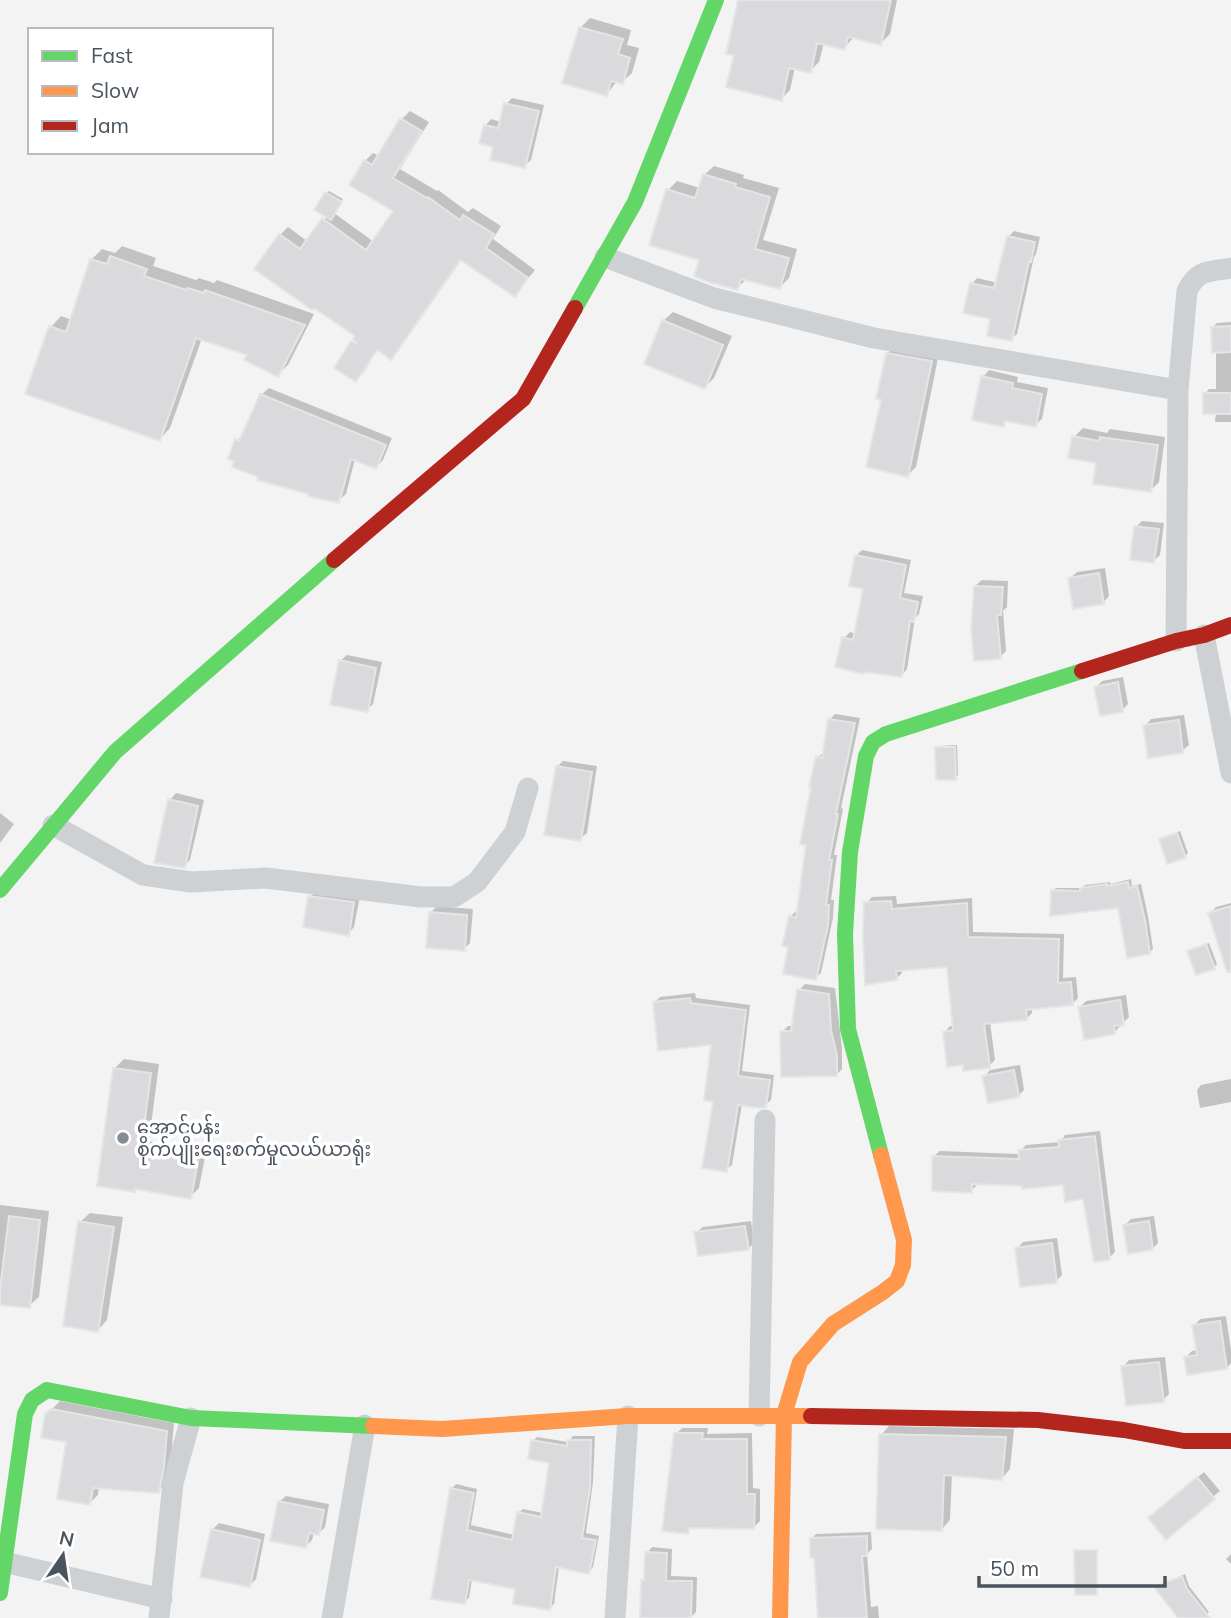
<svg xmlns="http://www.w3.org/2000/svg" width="1231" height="1618" font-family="Mulish,'Noto Sans Myanmar',sans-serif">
	<rect width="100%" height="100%" fill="#f3f3f3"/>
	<path fill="#0003" d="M740,0H897L890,34L881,43L854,37L844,48L824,43L819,62L810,71L795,67L790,90L781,99L736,54Z
		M590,18L631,30L627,45L639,48L632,73L622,82L617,81L607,94L580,28Z
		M512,98L544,105L531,160L524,166L496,145L485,126L491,119L501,122L506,104Z
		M410,111L429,122L400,169L437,191L438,190L468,212L473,208L501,226L493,239L535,270L515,295L462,259L399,350L391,358L378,349L364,372L355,380L352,342L357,335L280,235L288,227L307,241L327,216L326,193L329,191L343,199L334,213L374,242L396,211L365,161L373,153L379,156L402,119Z
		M714,166L744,175L743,178L779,188L763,240L797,249L789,278L780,287L747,279L737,288L701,259L668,190L677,181L700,188L704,175Z
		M1014,231L1040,237L1036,254L1034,257L1017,334L1011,339L992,318L972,284L977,278L998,283L1008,237Z
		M122,246L156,258L153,266L196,280L199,278L214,283L217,280L314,314L288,365L277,375L249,354L202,338L170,428L160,439L51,327L61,316L72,320L92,259L102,249L115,253Z
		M673,312L732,336L714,378L705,387L663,321Z
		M1231,322V422H1215L1216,412L1205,394L1209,389H1216V351L1212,328L1217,323Z
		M895,346L939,353L916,467L908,475L887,354Z
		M989,370L1018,377L1017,382L1048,388L1042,419L1035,425L1008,420L1003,425L983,377Z
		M269,388L392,438L383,460L376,467L355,459L346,494L338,501L237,440L245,432L261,395Z
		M1083,428L1107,433L1110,429L1165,437L1159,482L1150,491L1098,462L1074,437Z
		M1142,521L1164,523L1160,555L1154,561L1136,527Z
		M862,550L911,560L904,593L923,596L919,614L915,618L907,669L902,675L844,638L850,632L856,634L865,588L856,556Z
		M1105,568L1109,596L1103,603L1070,578L1077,572Z
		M982,580L1008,581L1007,607L1003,611L1006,651L1000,657L975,586Z
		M347,655L382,662L373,704L367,710L340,661Z
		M1123,677L1128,704L1122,710L1096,687L1102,681Z
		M835,714L860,718L841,808L843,809L834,855H837L831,900H834L833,918L821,973L815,978L790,946V917L796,911L799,912L818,757L825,751L829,720Z
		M1184,715L1189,745L1182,751L1145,726L1151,719Z
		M957,745L958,775L955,778L936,748L939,746Z
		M563,761L597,766L587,833L580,839L557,767Z
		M176,793L204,800L190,860L184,866L170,800Z
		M0,813L14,824L0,843Z
		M1180,831L1188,853L1185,856L1161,840L1164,837Z
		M1131,879L1132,886L1141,884L1148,916L1153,949L1149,953L1119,906L1053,891L1056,888H1082L1085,885L1110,882V884Z
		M316,891L360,896L354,927L348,934L310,897Z
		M896,896L897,904L972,898L973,932L1064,934L1063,978L1076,977L1078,998L1072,1004L1032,1008V1013L1026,1019L990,1022L995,1060L989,1066L945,1032L950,1026H954L948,965L901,968L902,973L896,979L866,903L872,897Z
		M1231,903V946L1210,914L1216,907Z
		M437,906L473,909L470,943L464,949L431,912Z
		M1209,943L1217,964L1214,967L1189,951L1192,949Z
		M805,984L835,988L842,1048V1069L836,1075L782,1032L788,1026H794L799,990Z
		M695,993L696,998L750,1005L742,1071L774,1075L771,1100L765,1105L742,1104L732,1165L726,1170L715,1100L713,1043L655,1002L660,997Z
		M1126,995L1129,1017L1123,1023L1120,1024V1026L1114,1033L1080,1007L1086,1001Z
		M124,1059L159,1064L149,1141L206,1152L199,1188L190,1197L137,1187L134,1190L115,1068Z
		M1020,1065L1024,1090L1018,1096L984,1077L990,1070Z
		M1231,1079V1102L1200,1108L1197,1090L1201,1085Z
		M1100,1131L1115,1252L1109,1258L1085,1197L1065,1183H977V1185L971,1191L934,1156L940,1151L1020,1154V1151L1026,1145L1060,1142L1065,1135Z
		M0,1205L49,1211L39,1297L29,1306L0,1303Z
		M90,1213L123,1217L107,1320L98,1330L80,1222Z
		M1154,1216L1158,1243L1152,1249L1125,1225L1131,1219Z
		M751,1221L754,1243L748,1249L696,1233L703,1227Z
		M1057,1238L1062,1275L1056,1281L1017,1249L1023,1242Z
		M1226,1316L1231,1350V1363L1227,1368L1186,1357L1192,1351L1198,1350L1194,1326L1200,1319Z
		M1165,1357L1169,1394L1163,1400L1123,1367L1129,1360Z
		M60,1401L174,1423L171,1458L166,1483L158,1491L99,1486L98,1495L90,1503L68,1440L46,1415Z
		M889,1426L1014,1429L1010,1469L1002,1478L952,1474L950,1520L942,1529L881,1435Z
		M682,1428H708L707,1434L752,1433L753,1488L760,1489V1521L754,1527H693L687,1532L676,1434Z
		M573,1436H595L593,1482L586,1533L599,1536L593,1567L589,1572L559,1566L554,1604L549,1608L517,1587L472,1579L469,1598L464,1602L451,1489L456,1484L477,1489L471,1525L514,1535L519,1513L523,1509L543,1513L551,1461L533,1441L537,1437L568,1442Z
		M1204,1472L1220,1491L1166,1537L1156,1512Z
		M286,1496L329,1504L325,1527L319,1533L314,1532L312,1540L306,1546L279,1502Z
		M219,1523L265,1534L256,1579L249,1586L212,1530Z
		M871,1532L872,1549L867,1554L871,1607L878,1606L879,1618H820L816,1556L811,1539L816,1534Z
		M652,1547L672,1549L671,1576L697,1577L696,1612L690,1618L643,1580L646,1577L647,1553Z
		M1231,1554V1564L1226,1559Z
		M1185,1574L1189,1586L1209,1612L1202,1618H1180L1156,1587Z"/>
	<path fill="#dadadc" stroke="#e4e5e6" stroke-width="2" d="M738,0H891L881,45L848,37L845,50L817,43L811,73L789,68L782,101L726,87L734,55L726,54Z
		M579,27L623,39L618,54L630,58L623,84L611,81L607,96L562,83Z
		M504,103L539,111L525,168L490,160L493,147L479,143L484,125L498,128Z
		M400,118L422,131L393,178L427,198L428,197L460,220L463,215L494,234L486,248L528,278L515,297L460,260L391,360L377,350L356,382L334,368L351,341L356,343L353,339L355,336L314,308L312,310L254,269L279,234L300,249L322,218L366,250L393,211L349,185L364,160L372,165Z
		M703,174L736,184L735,187L770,197L755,249L789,258L780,289L741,279L738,290L708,282L694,276L699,260L649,245L666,189L695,198Z
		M325,192L342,202L331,220L314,210Z
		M1007,236L1035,242L1031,262L1029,261L1012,341L987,336L990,319L963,313L970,283L994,288Z
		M110,256L147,269L144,276L186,290L187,288L204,293L205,290L305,325L278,377L244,360L247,355L196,338L160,441L25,394L49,326L66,332L90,259L107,264Z
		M662,320L723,345L705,389L644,364Z
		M1231,326V352L1212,353L1211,327Z
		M886,353L932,361L908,477L866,467L881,400L876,399Z
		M981,376L1013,383L1012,388L1042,394L1036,427L1005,421L1004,427L972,420Z
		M1203,393H1231V414H1203Z
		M260,394L386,445L376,469L351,459L339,503L308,496L309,494L257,480L258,477L232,467L234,461L228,459L235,439L239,441Z
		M1072,436L1099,441L1100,437L1158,445L1151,492L1093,484L1096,463L1068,458Z
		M1134,526L1159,529L1154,563L1130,560Z
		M855,555L906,565L900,598L918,602L914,622L910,621L902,677L864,672L863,674L835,667L842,637L853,640L863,589L849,586Z
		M1099,573L1104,604L1073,609L1068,578Z
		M974,586L1003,587L1001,615H997L1001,659L974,661L971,629Z
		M339,660L376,668L368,712L330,705Z
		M1118,682L1123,712L1100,716L1094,687Z
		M828,719L855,723L836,814H838L829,860H832L826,905H829L828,925L816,980L783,974L788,947L782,946L789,916L796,918L806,845L800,844L811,787H809L816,756L822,758Z
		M1179,720L1183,753L1148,758L1143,725Z
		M935,747H955L956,780H936Z
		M556,766L592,772L581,841L544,835Z
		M168,799L198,806L185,868L154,863Z
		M1177,833L1186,858L1167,864L1159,839Z
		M1128,882L1129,888L1137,886L1145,920L1150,954L1127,958L1118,908L1050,916L1051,890L1080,891V888L1107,884V886Z
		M308,896L354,902L349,936L303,927Z
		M891,901L892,909L967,903L968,937L1059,939L1058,983L1071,982L1073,1005L1026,1010L1027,1020L984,1024L990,1068L963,1071V1065L947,1067L943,1032L953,1030L947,967L896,971L897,980L865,985L863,934L864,902Z
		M1231,906V972H1227L1208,913Z
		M429,912L467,915L465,951L426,948Z
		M1206,944L1215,969L1196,975L1187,951Z
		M797,989L829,994L831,1030L837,1055V1076L781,1077L780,1031H791Z
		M690,998L691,1003L746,1010L738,1076L770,1080L766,1107L760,1108L738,1105L727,1172L702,1168L713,1102L704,1100L711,1045L658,1051L653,1002Z
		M1120,1000L1124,1025L1114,1026L1115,1034L1084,1040L1078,1007Z
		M113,1068L151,1073L141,1150L198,1161L191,1199L135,1189V1192L97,1186Z
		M1014,1070L1019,1097L988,1103L982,1076Z
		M1095,1136L1110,1260L1094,1262L1083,1199L1065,1202L1063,1185L1022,1189V1186L972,1184V1193L932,1191V1156L1019,1159L1018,1150L1059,1147L1058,1140Z
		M9,1216L40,1220L30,1308L0,1305V1289Z
		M78,1221L114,1227L98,1332L63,1326Z
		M1149,1221L1153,1250L1128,1254L1123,1225Z
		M745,1226L749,1250L698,1256L694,1232Z
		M1052,1243L1057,1283L1020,1287L1015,1248Z
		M1220,1321L1227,1369L1187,1375L1184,1357L1197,1355L1192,1325Z
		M1159,1362L1164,1402L1126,1406L1121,1366Z
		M51,1409L167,1431L164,1467L159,1493L93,1488L90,1505L57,1499L66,1442L41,1438L45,1414Z
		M674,1433H703L702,1439H747V1494H755L754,1529L689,1528L688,1534L662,1531Z
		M879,1434L1006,1437L1002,1480L944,1475L942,1531L876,1529Z
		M531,1440L567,1446V1440H591L590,1488L582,1538L596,1540L589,1574L556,1567L550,1610L513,1604L515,1589L469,1580L465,1604L431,1599L450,1488L474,1493L467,1530L512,1540L517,1512L541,1517L549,1463L528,1459Z
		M1197,1477L1215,1499L1166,1540L1148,1518Z
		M278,1501L324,1510L319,1535L309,1533L306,1548L270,1541Z
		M211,1529L260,1540L250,1587L200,1577Z
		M867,1536V1556H862L867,1618H818L814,1558H810V1538Z
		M1074,1550H1097V1595H1075Z
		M645,1552L667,1553L666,1581H692L691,1618H640L641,1580H644Z
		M1182,1576L1187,1589L1210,1618H1178L1154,1587Z"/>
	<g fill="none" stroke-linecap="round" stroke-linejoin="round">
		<path stroke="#ced1d4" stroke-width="21" d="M605,257L714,298L874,338L1178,390
			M1204,635L1231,773
			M1176,641L1178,390L1187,291C1198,269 1209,272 1231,268
			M53,825L143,875L191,882L266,878L421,897H454L477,882L515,832L528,788
			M759,1416L765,1120
			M4,1562L162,1599
			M159,1618L173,1483L191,1418
			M332,1618L365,1425
			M615,1618L628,1416"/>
		<path stroke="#63d668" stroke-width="16" d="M575,308L635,202L716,0
			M0,890L115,752L334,560
			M881,1155L848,1029L845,934L850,852L866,756L873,742L886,734L1082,671
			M0,1593L25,1414L32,1400L47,1390L191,1418L373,1426"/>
		<path stroke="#ff974d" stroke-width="16" d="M373,1426L442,1429L628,1416H811
			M780,1618L784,1415L800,1362L833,1324L883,1292L897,1281L903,1265L904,1240L881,1155"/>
		<path stroke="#b3261e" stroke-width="16" d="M334,560L523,399L575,308
			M1082,671L1176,641L1204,635L1231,625
			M811,1416L1038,1420L1124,1430L1184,1441H1231"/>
	</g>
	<circle fill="#848c93" stroke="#fff" stroke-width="2.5" cx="123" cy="1138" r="7"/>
	<g text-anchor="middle" stroke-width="7" stroke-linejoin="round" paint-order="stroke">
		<g font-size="19" fill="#49545f" stroke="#fff" text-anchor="start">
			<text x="137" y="1134">အောင်ပန်း<tspan x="137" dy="22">စိုက်ပျိုးရေးစက်မှုလယ်ယာရုံး</tspan></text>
		</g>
	</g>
	<rect x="28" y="28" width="245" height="126" fill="#ffffff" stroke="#b6bbbf" stroke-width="2"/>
	<rect x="42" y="51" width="35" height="10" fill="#63d668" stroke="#b6bbbf" stroke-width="2"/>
	<text x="91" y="63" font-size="21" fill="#49545f">Fast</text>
	<rect x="42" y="86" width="35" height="10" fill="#ff974d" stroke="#b6bbbf" stroke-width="2"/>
	<text x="91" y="98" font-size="21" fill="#49545f">Slow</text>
	<rect x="42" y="121" width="35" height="10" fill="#b3261e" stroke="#b6bbbf" stroke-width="2"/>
	<text x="91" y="133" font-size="21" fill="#49545f">Jam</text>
	<g transform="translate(63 1555) rotate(13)" stroke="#ffffff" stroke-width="5" paint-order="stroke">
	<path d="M0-5L12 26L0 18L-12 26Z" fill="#49545f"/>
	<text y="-10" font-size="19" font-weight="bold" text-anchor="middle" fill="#49545f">N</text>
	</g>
	<path d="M979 1576v10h186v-10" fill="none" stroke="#49545f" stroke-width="3.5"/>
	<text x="990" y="1576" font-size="21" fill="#49545f" stroke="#ffffff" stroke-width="5" paint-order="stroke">50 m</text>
</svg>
